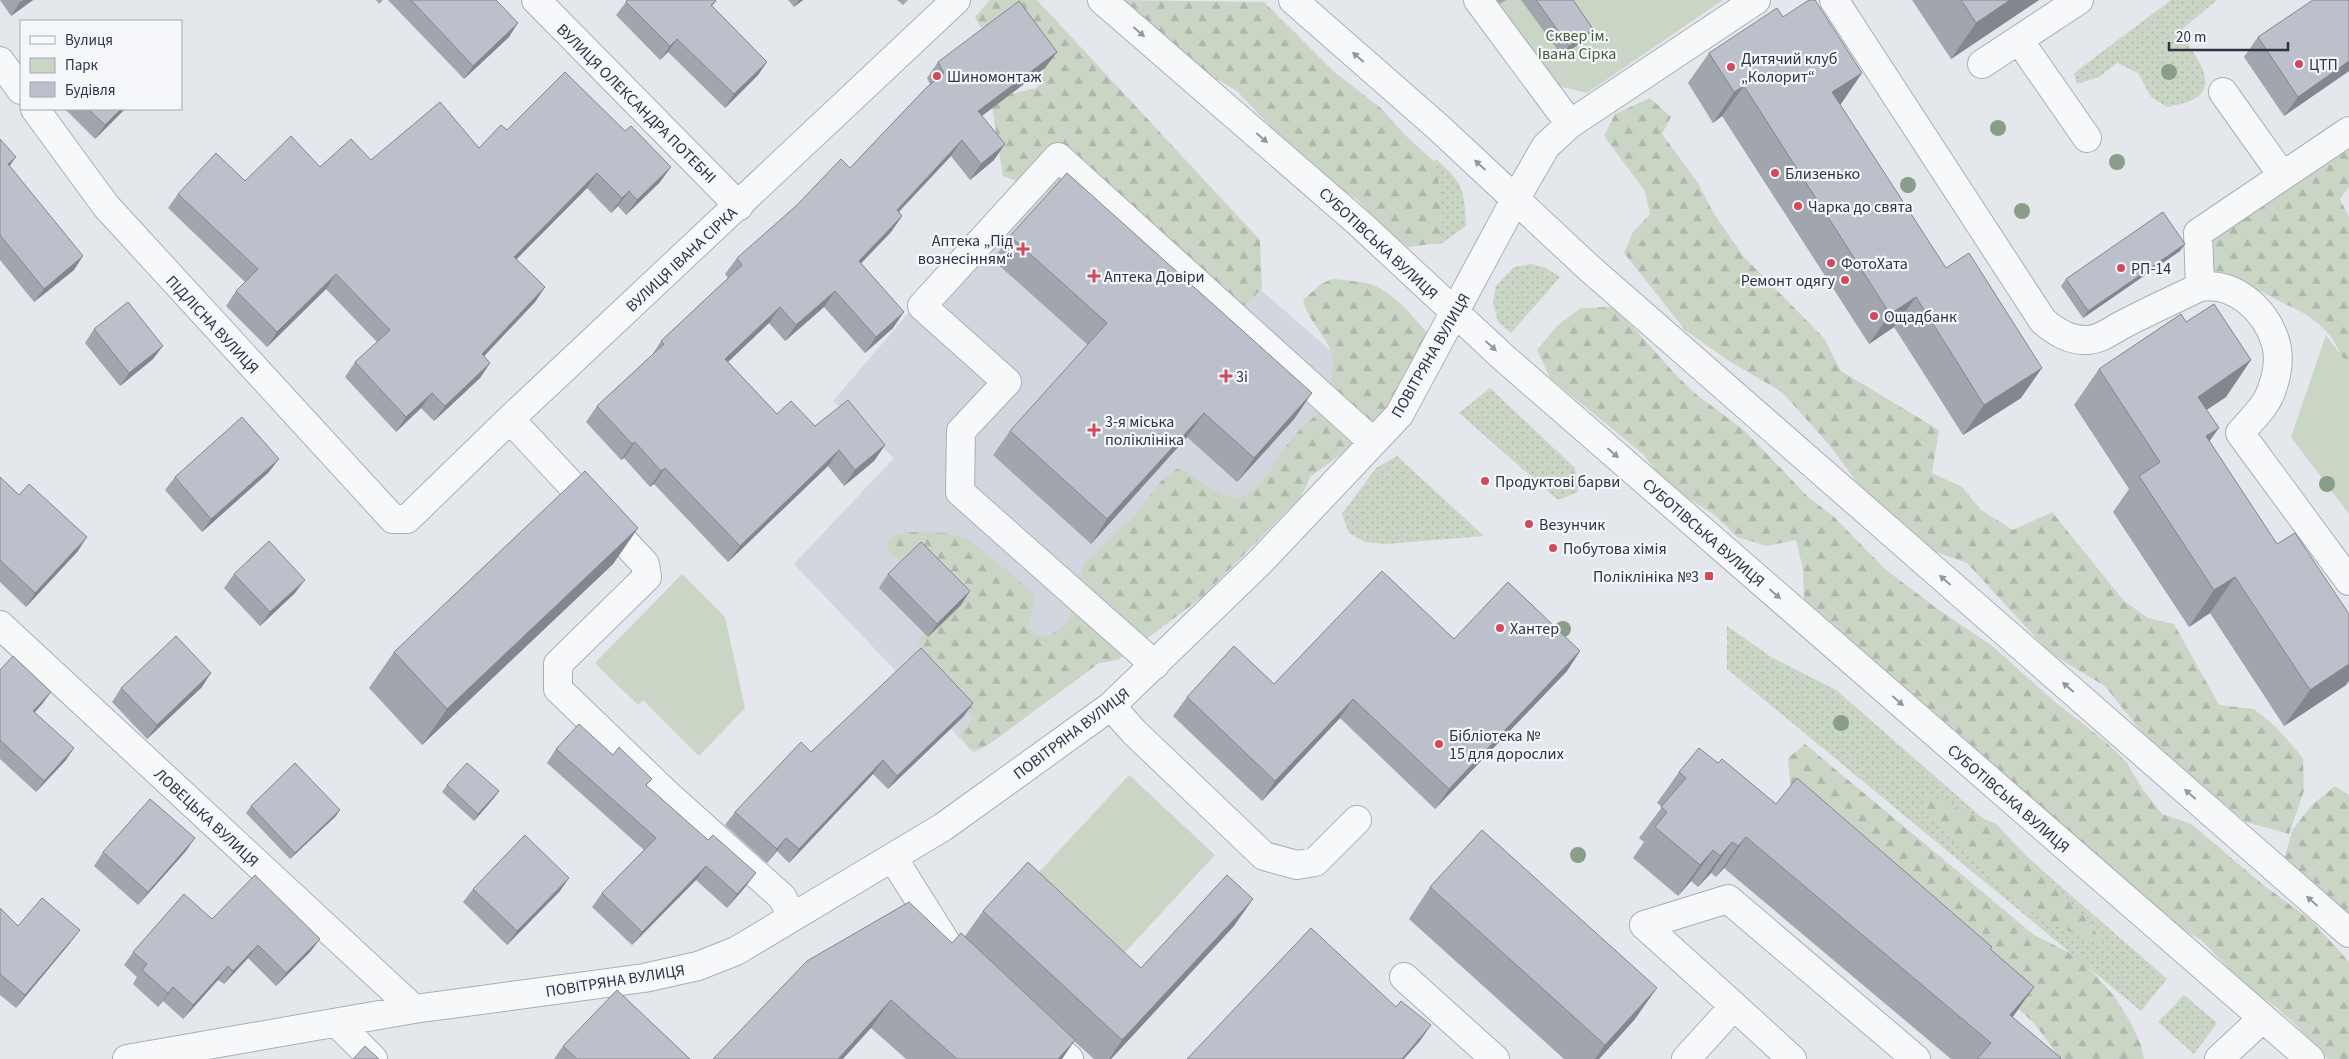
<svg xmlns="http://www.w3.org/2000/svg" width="2349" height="1059" font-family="'Source Sans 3',sans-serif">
	<defs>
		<pattern id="grass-dots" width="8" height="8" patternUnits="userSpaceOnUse" patternTransform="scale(1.25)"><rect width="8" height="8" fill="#c9d6c5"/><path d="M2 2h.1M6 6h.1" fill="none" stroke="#adb8ab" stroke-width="1.8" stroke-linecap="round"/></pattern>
		<pattern id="forest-firs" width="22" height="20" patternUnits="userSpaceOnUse" patternTransform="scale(1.25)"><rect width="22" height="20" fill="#c9d6c5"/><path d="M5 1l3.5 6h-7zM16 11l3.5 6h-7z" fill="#adb8ab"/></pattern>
	</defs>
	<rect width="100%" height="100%" fill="#e4e7ec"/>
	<path fill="#d2d6de" d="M1070,124L1369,384L1110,654L974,753L794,564L894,458L833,401Z"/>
	<path fill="url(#grass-dots)" d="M2171,0H2217L2179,32C2191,51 2225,86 2190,101C2183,104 2174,105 2167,107L2151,97L2138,73L2117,63L2099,77L2077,84L2074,73Z
		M1436,159C1464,184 1464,189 1466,226L1441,244H1418L1380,224Z
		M1531,264L1546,268L1560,277L1511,333L1498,322L1493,302L1496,286L1514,267Z
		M1490,388L1575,468L1578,492L1558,500L1459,413Z
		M1397,456L1484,536L1386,544L1365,542L1349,533L1342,514L1376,468Z
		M1727,626L1771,657L1836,690L2167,979L2141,1011L1727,669Z
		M2184,995L2217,1023L2194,1054L2158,1022Z"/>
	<path fill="url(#forest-firs)" d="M990,0H1037L1260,240L1262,289L1226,323L1073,203L1003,176L992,107L1011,94L1037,88L1047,62L1007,17L981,28L975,17Z
		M1112,0L1264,2L1333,71L1382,109L1403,133L1436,163L1443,219L1439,243L1408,247L1383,228L1357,199L1334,186L1284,141L1237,91L1183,59Z
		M1650,98L1671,117L1662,134L1698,183L1713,212L1743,256L1824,338L1841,371L1939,430L1932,473L1962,487L1981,510L2013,530L2052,512L2124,601L2148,618L2174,624L2219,705L2254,709L2277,728L2303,758L2304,791L2289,834L2246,822L2148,740L2105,686L2050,653L1967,563L1931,550L1884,519L1831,447L1782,392L1729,361L1685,330L1624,253L1633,232L1650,214L1645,191L1604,136L1615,114Z
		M2349,121V187L2340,199L2349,217V407C2346,362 2342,334 2298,310C2268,296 2237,278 2205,268L2197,237Z
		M1332,279C1343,280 1356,281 1367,283C1394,290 1415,320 1433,339L1421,396L1310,477L1301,497L1201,598L1118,660L1099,663L991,743L980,749H969L960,735L973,719L936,663L918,645L933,613L922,572L891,555L886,544L895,535L908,532L946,533L970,540L1032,592L1035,605L1027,626L1035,635L1048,637L1068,622L1084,563L1138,512L1160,482L1180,467C1192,475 1224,500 1237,498C1264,492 1278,453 1295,435C1302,427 1312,420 1319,411C1328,398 1333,379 1333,364C1332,337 1308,324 1303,300L1321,284Z
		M1612,307L1634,328L1674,373L1697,395L1745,431L1809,498L1833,516L1886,570L1939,610L1991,645L2055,702L2105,741L2127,763L2143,790L2162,814L2191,824L2262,884L2311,920L2349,962V1059H2328L2298,1027L2276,1007L2251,991L2201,940L2149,909L1956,736L1935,714L1910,696L1822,622L1804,599L1803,569L1796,540L1767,546L1737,537L1716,516L1666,484L1643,454L1550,378L1537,350L1557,326L1581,308Z
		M1805,744L2034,935L2080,958L2114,996L2131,1023L2141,1045L2144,1059H2055L2054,1050L2034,1023L1792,804L1788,758Z
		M2335,786L2349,795V922L2284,859L2293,829L2312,805Z
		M1928,794L1961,811L1995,823L2087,919L2104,945L2064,929L2028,910L1994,884L1971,856L1926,815L1922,795Z"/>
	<path fill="#c9d6c5" d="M1487,0H1723L1587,93L1546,83Z
		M2326,335L2349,366V514L2291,437Z
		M682,574L725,617L745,708L699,756L643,700L638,705L595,663Z
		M1129,775L1215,855L1116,962L1030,882Z"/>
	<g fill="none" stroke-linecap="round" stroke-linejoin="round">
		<g stroke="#a9aeb7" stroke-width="30">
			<path id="minor" d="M536,0L739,206
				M1102,0L1359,223L1504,358L2310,1059
				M1293,0L1438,127L1588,267L2349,933
				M1478,0L1570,124
				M1834,0L2043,321C2056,332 2070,341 2088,340C2101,339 2109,332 2120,326C2146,312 2173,300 2200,287C2235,281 2267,311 2276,344C2280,359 2277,375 2272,389C2267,406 2251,420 2240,433L2349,581
				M2019,40L2087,138
				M0,61L21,90
				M1982,64L2079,0
				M2223,92L2282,175
				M35,109L106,206L393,519H407L510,419L956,0
				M2200,287L2198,233L2349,131
				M510,419L645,564L647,577L558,664V689L669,796L782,897L792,916
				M0,625L414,1009
				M1155,665L960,492L961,431L1007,382L922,306L1058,157L1373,442
				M1111,706L1134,732L1264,856L1297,865L1315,862L1357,820
				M893,858L947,944L962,958
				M1404,977L1495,1059
				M1734,1006L1644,925L1728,899L1916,1059
				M337,1023L373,1059
				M1037,1029L1069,1059
				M127,1059L414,1009L644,978L698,966L736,951L943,827L1111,706L1261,561L1399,415L1516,198L1546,146L1570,124L1756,0
				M1686,1059L1734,1006L1792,1059
				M2219,1059L2263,1018"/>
		</g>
		<use href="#minor" stroke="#f7f8fa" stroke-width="28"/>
	</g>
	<g fill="#899d89">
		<circle cx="2169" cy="72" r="8"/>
		<circle cx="1998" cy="128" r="8"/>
		<circle cx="2117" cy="162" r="8"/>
		<circle cx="1908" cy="185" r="8"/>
		<circle cx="2022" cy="211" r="8"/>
		<circle cx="2327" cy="484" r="8"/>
		<circle cx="1563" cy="629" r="8"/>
		<circle cx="1841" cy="723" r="8"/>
		<circle cx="1578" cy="855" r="8"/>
	</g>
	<path fill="#a1a5ae" d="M0,0H33L11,16Z
		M376,0H383L379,4Z
		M388,0H496L509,37L464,79Z
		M788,0H803L794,7Z
		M897,0H908L903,5Z
		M1497,0H1506L1500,4Z
		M1521,0H1573L1593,29L1586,39L1562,56Z
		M1912,0H2039L1951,59Z
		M716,1L712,6L767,62L758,75L725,108L668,52L660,60L616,15L626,2Z
		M2349,1V71L2284,116L2244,57L2258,37Z
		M1783,17L1862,73L1840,104L2021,398L1963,435L1894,327L1869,344L1722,116L1713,123L1688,83L1709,53Z
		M938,62L1045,68L982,116L994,160L970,180L951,156L899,212L902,216L891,232L861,263L893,328L865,353L824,307L785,341L769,323L728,362L777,414L815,426L885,445L874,461L844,486L828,466L728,562L654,484L650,487L624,458L621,460L586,422L597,406L652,355L661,341L728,278L725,274L737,258L850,168L930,84L927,78Z
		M65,109H125L95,139Z
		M507,130L625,131L671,167L660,182L626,215L618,206L611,213L587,188L516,259L545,287L535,302L484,356L490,363L480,378L434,421L421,408L396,432L345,377L355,362L377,342L326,289L267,347L226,306L236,291L245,282L168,208L178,194L320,167L479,148Z
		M0,139L9,166L74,270L34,302L0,260Z
		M1010,236L1295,418L1237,482L1187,437L1091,544L993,455L1010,431L1088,345L993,260Z
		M2185,244L2180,251L2083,318L2061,286L2066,279Z
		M94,329L153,359L120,386L85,343Z
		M2099,369L2226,397L2206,410L2209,442L2346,685L2284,726L2210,613L2189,627L2113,512L2129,489L2074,405Z
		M269,472L202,532L165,490L175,477Z
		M0,477L78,551L26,607L0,582Z
		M638,528L613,564L422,745L369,688L394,652Z
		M234,574L295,593L260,626L224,588Z
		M888,574L961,605L928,637L879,588Z
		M1454,639L1580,651L1567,671L1435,809L1340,718L1262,801L1173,716L1187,697L1274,684Z
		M0,670L43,703L35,712L66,760L36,792L0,759Z
		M202,687L147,739L112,702L121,688Z
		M964,716L888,789L873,774L789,863L777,851L767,863L725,825L735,812L811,752Z
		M556,749L647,786L746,886L727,908L696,880L632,945L592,907L602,893L644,850L547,763Z
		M1718,763L1776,804L1990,949L2034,987L2012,1017L2060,1059H1951L1724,868L1716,877L1711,873L1698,887L1691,881L1678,896L1633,858L1644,842L1639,838L1662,807L1657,803L1679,772Z
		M447,785L499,791L494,798L474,821L442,792Z
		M251,806L340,810L335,817L290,859L246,813Z
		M186,851L138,905L94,866L103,852Z
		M1430,887L1635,1019L1599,1059H1564L1409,919Z
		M473,889L560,891L507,945L463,902Z
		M0,908L18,926L70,943L16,1008L0,995Z
		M983,911L1141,968L1234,926L1111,1059H1094L1074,1041L1062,1059H906L871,1028L713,1059L952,943L965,936Z
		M212,919L320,939L310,952L276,986L248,958L224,984L218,980L183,1019L163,1001L158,1007L133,984L137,977L124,965L133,952Z
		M563,1046L690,1059H554Z"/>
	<path fill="#83868d" d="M24,0H33L11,16L20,2Z
		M799,0H803L794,7Z
		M2010,0H2039L1951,59L1976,23Z
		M518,23L509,37L464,79L473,66Z
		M1593,29L1586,39L1562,56L1569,46Z
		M677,39L668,52L660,60L670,46Z
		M1057,52L1045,68L967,127L978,111Z
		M2349,61V71L2284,116L2298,97Z
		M767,62L758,75L725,108L734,94Z
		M1862,73L1841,104L1811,123L1832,92Z
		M1744,86L1722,116L1713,123L1734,92Z
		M121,109H125L95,139L105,125Z
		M962,140L951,156L885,226L897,210Z
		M1005,144L994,160L970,180L981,164Z
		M16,157L6,171L8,164Z
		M671,167L660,182L626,215L637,200Z
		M597,173L587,188L504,272L514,257Z
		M629,191L618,206L611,213L622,198Z
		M902,216L891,232L848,277L859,261Z
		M2185,244L2180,251L2083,318L2088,311Z
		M83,256L74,270L34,302L44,289Z
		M336,274L326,289L267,347L277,332Z
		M545,287L535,302L472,369L482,354Z
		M835,291L824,307L785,341L796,325Z
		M1916,297L1894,327L1869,344L1890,314Z
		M780,307L769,323L714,375L725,359Z
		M904,312L893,328L865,353L876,337Z
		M163,346L153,359L120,386L129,373Z
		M2251,360L2226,397L2172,433L2198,397Z
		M490,363L480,378L434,421L445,406Z
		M2042,368L2021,398L1963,435L1984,405Z
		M432,393L421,408L396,432L406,417Z
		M1312,393L1295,418L1237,482L1254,458Z
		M1204,413L1187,437L1091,544L1107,519Z
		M2219,428L2193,464L2206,436Z
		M635,442L624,458L621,460L632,444Z
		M885,445L874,461L844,486L855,470Z
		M839,450L828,466L728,562L740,546Z
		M279,459L269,472L202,532L211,519Z
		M665,468L654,484L650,487L661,471Z
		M638,528L613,564L422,745L447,709Z
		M87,537L78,551L26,607L35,593Z
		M2235,577L2210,613L2189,627L2214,590Z
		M305,580L295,593L260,626L270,612Z
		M970,591L961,605L928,637L937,624Z
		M1580,651L1567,671L1435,809L1449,789Z
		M2349,664V681L2346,685L2284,726L2310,690Z
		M211,673L202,687L147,739L157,725Z
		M51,692L43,703L25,723L33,711Z
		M1353,699L1340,718L1262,801L1275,781Z
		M973,703L964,716L888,789L897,776Z
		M74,748L66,760L36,792L44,781Z
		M883,760L873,774L789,863L799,849Z
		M499,791L494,798L474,821L478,814Z
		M340,810L335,817L290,859L295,853Z
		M1746,837L1724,868L1716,877L1738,846Z
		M195,838L186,851L138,905L148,892Z
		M786,838L777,851L767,863L777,849Z
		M1732,842L1711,873L1698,887L1720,856Z
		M1713,850L1691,881L1678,896L1700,865Z
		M706,866L696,880L632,945L642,932Z
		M756,873L746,886L727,908L737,894Z
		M569,878L560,891L507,945L517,931Z
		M1253,899L1234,926L1111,1059H1109L1122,1040Z
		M80,930L70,943L16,1008L25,995Z
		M320,939L310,952L276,986L286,973Z
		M258,945L248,958L224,984L233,971Z
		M228,966L218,980L183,1019L193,1005Z
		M173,987L163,1001L158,1007L168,993Z
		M2034,987L2012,1018L2010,1015Z
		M1657,988L1635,1019L1599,1059H1595L1605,1045Z
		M891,1000L871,1028L843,1059H838Z
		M1431,1025L1420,1041L1404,1059H1402Z
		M1075,1040L1062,1059H1058Z"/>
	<path fill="#bbc0ca" stroke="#83868d" d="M411,0H496L518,23L473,66Z
		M627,0H715L716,1L711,5L767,62L734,94L677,39L670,46L626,2Z
		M1536,0H1573L1593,29L1569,46Z
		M1809,0H1815L1862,73L1832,92L1946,268L1969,253L2042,368L1984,405L1916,297L1890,314L1744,86L1734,92L1709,53L1777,8L1783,17Z
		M1961,0H2010L1976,23Z
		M2313,0H2348L2349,1V61L2298,97L2258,37Z
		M1019,1L1057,52L978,111L1005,144L981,164L962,140L897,210L902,216L859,261L904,312L876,337L835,291L796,325L780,307L725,359L777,414L791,401L815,426L848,400L885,445L855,470L839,450L740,546L665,468L661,471L635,442L632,444L597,406L664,344L661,341L742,265L737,258L796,206L841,159L850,168L926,88L944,73L938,62Z
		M565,72L625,131L631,126L671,167L637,200L629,191L622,198L597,173L514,257L545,287L482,354L490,363L445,406L432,393L406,417L355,362L390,330L336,274L277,332L236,291L258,269L178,194L216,153L245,181L291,136L320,167L351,139L371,160L440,102L479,148L501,125L507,130Z
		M88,109H121L105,125Z
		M0,139L16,157L8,164L83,256L44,289L0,235Z
		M1067,173L1312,393L1254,458L1204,413L1107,519L1010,431L1107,323L1010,236Z
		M2163,212L2185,244L2088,311L2066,279Z
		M128,302L163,346L129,373L94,329Z
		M2214,304L2251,360L2198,397L2219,428L2206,436L2277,544L2295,533L2349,614V664L2310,690L2235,577L2214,590L2139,476L2160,462L2099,369L2181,314L2186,322Z
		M242,417L279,459L211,519L175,477Z
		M585,471L638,528L447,709L394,652Z
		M0,477L19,495L29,484L87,537L35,593L0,560Z
		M269,541L305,580L270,612L234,574Z
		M921,542L970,591L937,624L888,574Z
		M1382,571L1454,639L1508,582L1580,651L1449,789L1353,699L1275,781L1187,697L1234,646L1274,684Z
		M176,636L211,673L157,725L121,688Z
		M921,648L973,703L897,776L883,760L799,849L786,838L777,849L735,812L801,742L811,752Z
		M13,656L51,692L33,711L74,748L44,781L0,740V670Z
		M579,724L613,755L619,747L652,779L646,785L708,840L713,835L756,873L737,894L706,866L642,932L602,893L656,838L556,749Z
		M1699,748L1718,763L1722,759L1776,804L1797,778L1992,947L1990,949L2034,987L2010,1015L2061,1058L2060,1059H1977L1991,1043L1746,837L1738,846L1732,842L1720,856L1713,850L1700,865L1655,827L1667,812L1661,807L1686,778L1679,772Z
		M295,763L340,810L295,853L251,806Z
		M467,763L499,791L478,814L447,785Z
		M150,799L195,838L148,892L103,852Z
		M1482,830L1657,988L1605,1045L1430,887Z
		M525,835L569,878L517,931L473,889Z
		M1028,862L1141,968L1227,875L1253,899L1122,1040L983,911Z
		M255,875L320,939L286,973L258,945L233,971L228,966L193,1005L173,987L168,993L142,970L147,964L133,952L184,894L212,919Z
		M42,898L80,930L25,995L0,974V908L18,926Z
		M909,902L952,943L961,933L1075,1040L1058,1059H957L891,1000L838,1059H713L807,961Z
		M1311,928L1396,1007L1401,1001L1431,1025L1402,1059H1187Z
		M617,990L690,1059H577L563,1046Z
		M365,1046L379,1059H353Z"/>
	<defs><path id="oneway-solid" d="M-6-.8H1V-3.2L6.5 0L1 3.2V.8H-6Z" transform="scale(1.25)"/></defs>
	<g fill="#9196a0">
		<use href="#oneway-solid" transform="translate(1139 32) rotate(41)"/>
		<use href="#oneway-solid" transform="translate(1358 57) rotate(-139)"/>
		<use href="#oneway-solid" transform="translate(1262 138) rotate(41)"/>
		<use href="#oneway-solid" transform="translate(1480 165) rotate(-138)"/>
		<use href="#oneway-solid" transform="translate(1491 346) rotate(42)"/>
		<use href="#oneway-solid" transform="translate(1613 453) rotate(41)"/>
		<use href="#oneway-solid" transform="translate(1945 580) rotate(-139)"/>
		<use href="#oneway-solid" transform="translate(1775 594) rotate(41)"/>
		<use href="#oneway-solid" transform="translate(2068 687) rotate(-139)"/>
		<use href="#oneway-solid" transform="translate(1898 701) rotate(41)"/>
		<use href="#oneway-solid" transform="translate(2190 794) rotate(-139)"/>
		<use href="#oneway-solid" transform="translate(2312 901) rotate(-139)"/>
	</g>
	<g fill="#d1495b" stroke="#f4f6f9" stroke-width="2">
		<circle cx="2299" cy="64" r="5"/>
		<circle cx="1731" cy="67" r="5"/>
		<circle cx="937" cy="76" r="5"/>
		<circle cx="1775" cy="173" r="5"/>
		<circle cx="1798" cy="206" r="5"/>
		<path d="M1020.5 241.5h5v5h5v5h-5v5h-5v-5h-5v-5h5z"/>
		<circle cx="1831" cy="263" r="5"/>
		<circle cx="2121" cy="268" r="5"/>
		<path d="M1091.5 268.5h5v5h5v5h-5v5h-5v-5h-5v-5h5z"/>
		<circle cx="1845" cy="280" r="5"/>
		<circle cx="1874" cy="316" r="5"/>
		<path d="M1223.5 368.5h5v5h5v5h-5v5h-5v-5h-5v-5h5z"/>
		<path d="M1091.5 422.5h5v5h5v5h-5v5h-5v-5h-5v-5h5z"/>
		<circle cx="1485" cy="481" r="5"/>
		<circle cx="1529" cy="524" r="5"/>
		<circle cx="1553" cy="548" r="5"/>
		<rect x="1704" y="571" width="10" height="10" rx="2.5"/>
		<circle cx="1500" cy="628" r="5"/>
		<circle cx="1439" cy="744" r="5"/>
	</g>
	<g text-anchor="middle" stroke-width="4.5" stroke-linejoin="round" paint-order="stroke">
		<g font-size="16" fill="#3f6138" stroke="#f4f6f9">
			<text x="1577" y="41">Сквер ім.<tspan x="1577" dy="18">Івана Сірка</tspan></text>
		</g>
		<g font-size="16" fill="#2b3445" stroke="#f4f6f9" text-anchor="start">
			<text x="1741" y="64">Дитячий клуб<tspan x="1741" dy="18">„Колорит“</tspan></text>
			<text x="2309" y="70">ЦТП</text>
			<text x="947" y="82">Шиномонтаж</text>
			<text x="1785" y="179">Близенько</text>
			<text x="1808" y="212">Чарка до свята</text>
			<text x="1013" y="246" text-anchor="end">Аптека „Під<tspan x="1013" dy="18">вознесінням“</tspan></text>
			<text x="1841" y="269">ФотоХата</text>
			<text x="2131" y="274">РП-14</text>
			<text x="1104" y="282">Аптека Довіри</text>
			<text x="1835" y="286" text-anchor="end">Ремонт одягу</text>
			<text x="1884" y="322">Ощадбанк</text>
			<text x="1236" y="382">3і</text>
			<text x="1105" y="427">3-я міська<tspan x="1105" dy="18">поліклініка</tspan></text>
			<text x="1495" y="487">Продуктові барви</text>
			<text x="1539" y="530">Везунчик</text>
			<text x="1563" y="554">Побутова хімія</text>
			<text x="1699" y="582" text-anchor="end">Поліклініка №3</text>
			<text x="1510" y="634">Хантер</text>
			<text x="1449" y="741">Бібліотека №<tspan x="1449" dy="18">15 для дорослих</tspan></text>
		</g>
		<g font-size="16" fill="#2b3445" stroke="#f4f6f9">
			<text transform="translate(637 103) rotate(45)" y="6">ВУЛИЦЯ ОЛЕКСАНДРА ПОТЕБНІ</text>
			<text transform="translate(1379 243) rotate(43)" y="6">СУБОТІВСЬКА ВУЛИЦЯ</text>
			<text transform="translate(681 259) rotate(-43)" y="6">ВУЛИЦЯ ІВАНА СІРКА</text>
			<text transform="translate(213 324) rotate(47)" y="6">ПІДЛІСНА ВУЛИЦЯ</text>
			<text transform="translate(1430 355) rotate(-60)" y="6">ПОВІТРЯНА ВУЛИЦЯ</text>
			<text transform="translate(1704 532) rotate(41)" y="6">СУБОТІВСЬКА ВУЛИЦЯ</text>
			<text transform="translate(1071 733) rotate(-37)" y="6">ПОВІТРЯНА ВУЛИЦЯ</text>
			<text transform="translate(2009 798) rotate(41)" y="6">СУБОТІВСЬКА ВУЛИЦЯ</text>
			<text transform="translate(207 817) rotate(43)" y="6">ЛОВЕЦЬКА ВУЛИЦЯ</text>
			<text transform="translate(615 980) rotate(-9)" y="6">ПОВІТРЯНА ВУЛИЦЯ</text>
		</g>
	</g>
	<rect x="20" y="20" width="162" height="90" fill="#f4f6f9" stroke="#a4a8b1"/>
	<rect x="30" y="36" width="25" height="8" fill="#f7f8fa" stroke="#a4a8b1"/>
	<text x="65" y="45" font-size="15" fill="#2b3445">Вулиця</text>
	<rect x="30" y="58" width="25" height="15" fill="#c9d6c5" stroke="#a4a8b1"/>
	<text x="65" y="70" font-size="15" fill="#2b3445">Парк</text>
	<rect x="30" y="82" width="25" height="15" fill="#bbc0ca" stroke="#a4a8b1"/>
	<text x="65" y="95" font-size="15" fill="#2b3445">Будівля</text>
	<path d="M2169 42v8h119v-8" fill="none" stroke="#2b3445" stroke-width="2.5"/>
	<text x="2176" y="42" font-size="15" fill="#2b3445" stroke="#f4f6f9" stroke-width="4" paint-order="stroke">20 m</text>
</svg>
